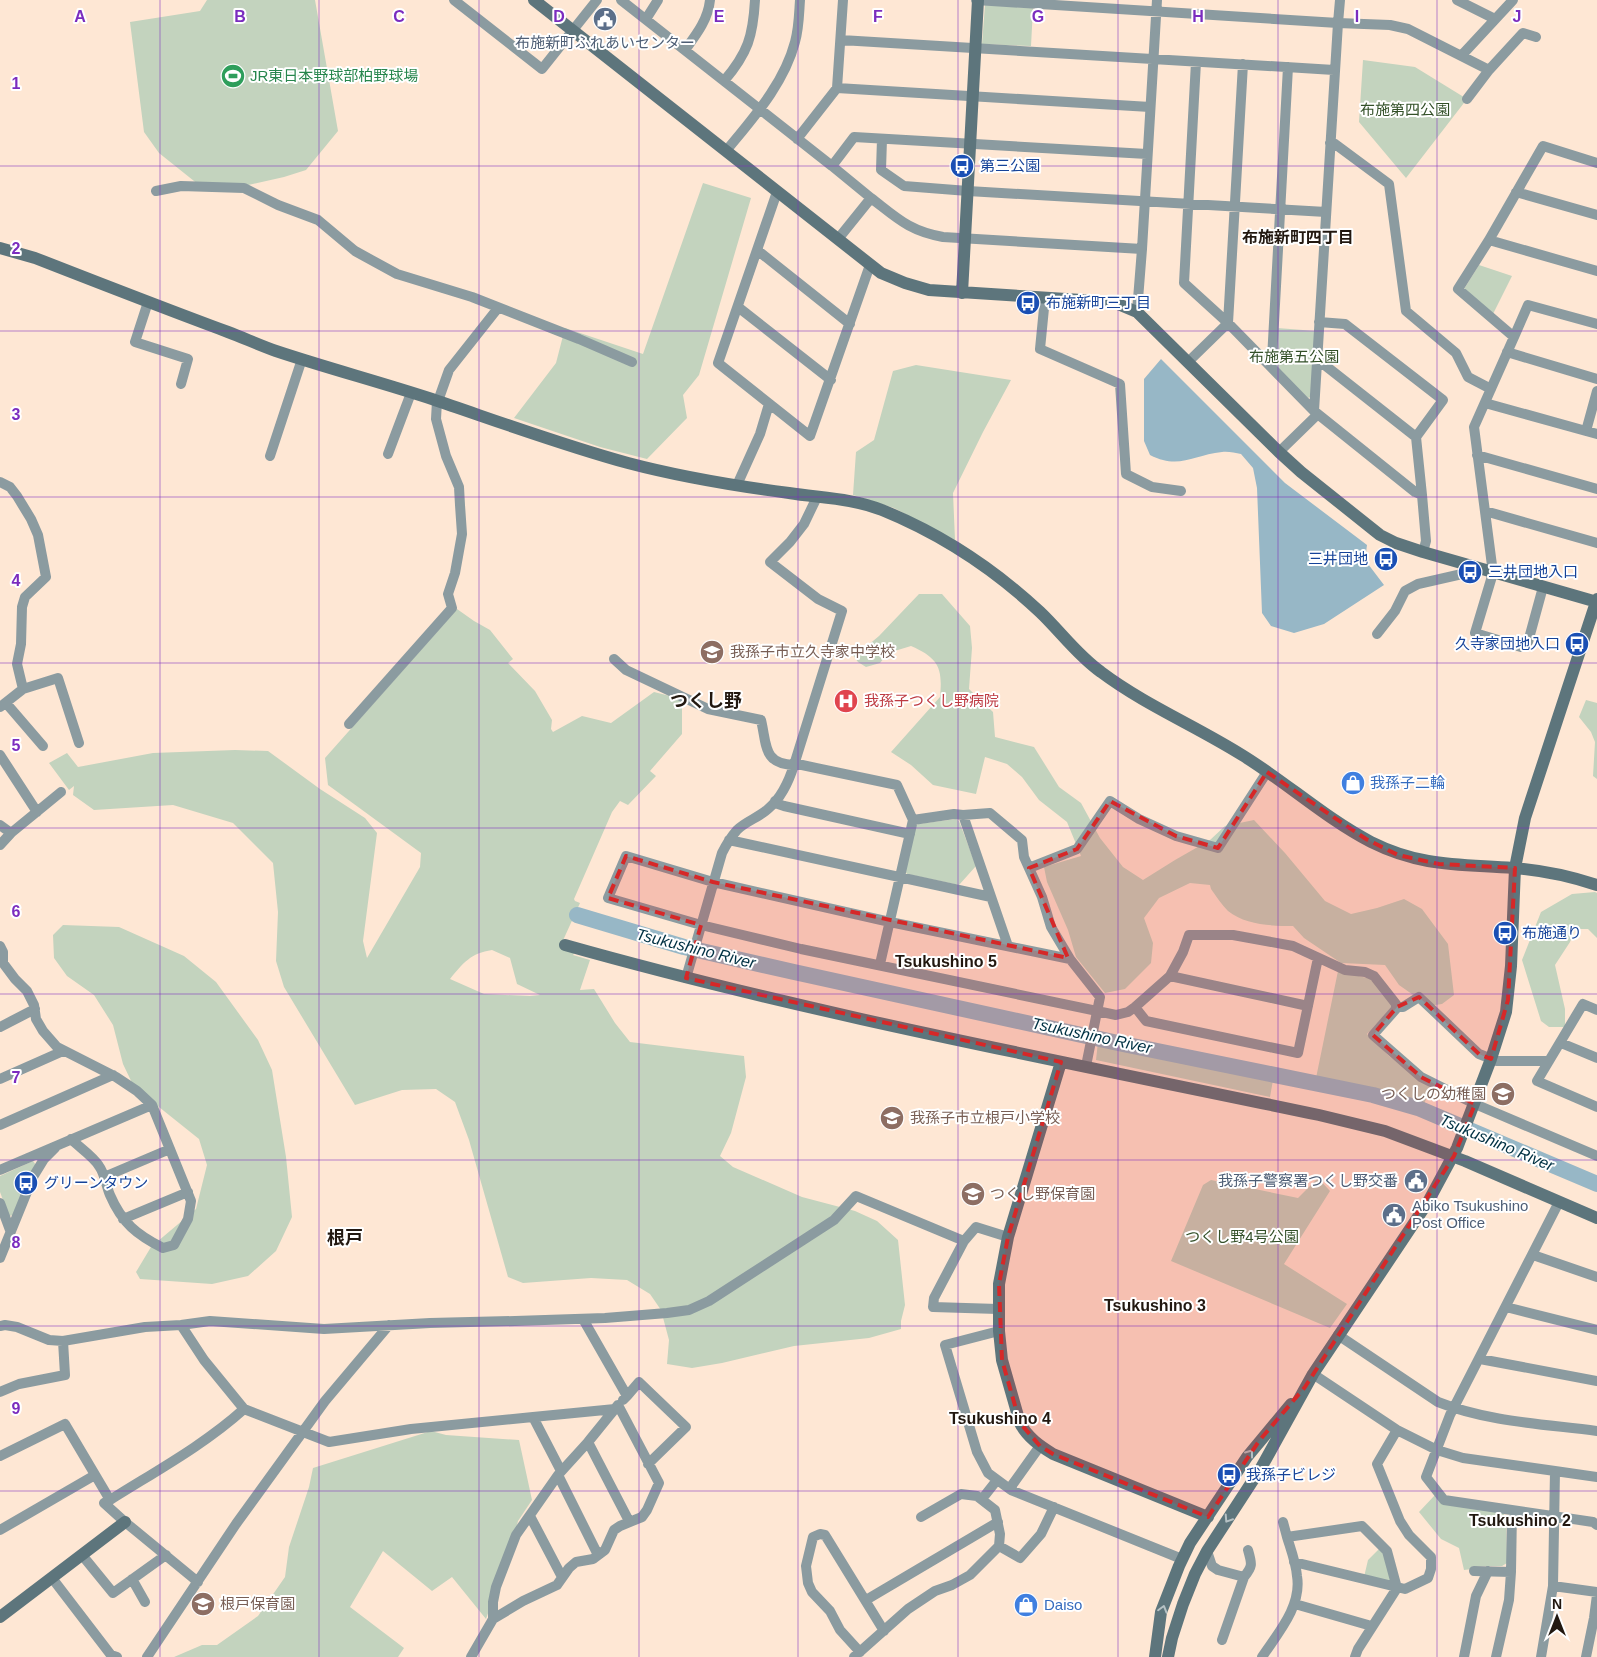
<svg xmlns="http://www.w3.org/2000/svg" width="1597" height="1657" font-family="Arial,'Noto Sans JP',sans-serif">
	<rect width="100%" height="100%" fill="#fee7d4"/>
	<path fill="#c3d3be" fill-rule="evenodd" d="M207,0H315L338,131L306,170L284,177L235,188L199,185L159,153L144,132L130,22L200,11Z
		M985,5L1033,8L1031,46L982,44Z
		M1363,60L1415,67L1467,99L1406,178L1359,122Z
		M703,183L751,198L699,375L683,395L687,418L647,459L600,447L514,418L556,363L565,328L643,354Z
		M1479,265L1512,276L1493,314L1464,289Z
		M1277,328L1316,331L1312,396L1308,398L1274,366Z
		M916,365L1011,380L983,432L953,493L955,540L894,508L853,495L856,452L874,440L893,371Z
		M919,594H942L970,626L972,648L969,689L993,712L995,737L1034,747L1059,787L1081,803L1100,838L1123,867L1143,880L1175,860L1210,840L1225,826L1254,820L1285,853L1325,901L1351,914L1377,908L1404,899L1422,909L1448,944L1454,995L1442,1004L1429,1006L1399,985L1385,965L1341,963L1304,938L1293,926C1272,926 1245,925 1228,911C1222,905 1216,896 1211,889L1210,885L1190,883L1159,898L1144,918L1153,943L1151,963L1125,989L1105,993L1076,957L1068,930L1047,882L1044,867L1081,856L1067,822L1039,800L1022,777L1007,764L985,757L976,794L933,785L911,765L891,752L940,697C943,667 938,658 911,646L888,653L880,663L866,667L858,662L850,651L867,646L879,636Z
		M457,609L474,621L490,630L513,659L508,663L535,691L552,720L551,729L553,732L582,716L611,723L654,692L682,699V734L650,771L656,776L628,805L620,801L612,812L574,899L575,901L580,903L560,947L575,952L573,955L590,960L580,990L594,989L615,1023L630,1042L744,1056L746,1077L731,1133L720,1156L733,1167L802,1197L855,1211L877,1221L898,1240L905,1305L901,1321V1329L869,1338L794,1346L722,1363L692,1368L667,1364L669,1340L661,1310L650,1294L627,1280L591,1278L523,1283L508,1277L469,1140L455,1102L436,1089L402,1090L355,1105L284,987L276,961L278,912L273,863L233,823L173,805L94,810L73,795L74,786L69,790L49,763L67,753L78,767L153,753L235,750L268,751L320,789L365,818L377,833L363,941L367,958L420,867L421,853L328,785L325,758ZM492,950L510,958L517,984L540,995L530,996L484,994L450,979C463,963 471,953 492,950Z
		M1586,700L1597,703V779L1593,776L1595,742L1591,732L1579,717Z
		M956,819L959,821L976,866L959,885L907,874L905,871L914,828L918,824Z
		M1595,892L1597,893V938L1588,929H1575L1570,942L1555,965L1565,1009V1027H1549L1541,1021L1522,960L1541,912L1572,894Z
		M63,925L119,927L184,956L216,982L258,1040L272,1070L286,1157L292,1217L276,1251L248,1276L212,1284L140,1279L136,1272L151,1247L196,1209L207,1165L199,1139L134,1087L123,1064L113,1025L94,995L67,976L54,958L53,935Z
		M1338,971L1371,979L1391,1004V1008L1367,1034L1389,1056L1431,1088L1423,1106L1360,1087L1316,1078Z
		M1098,1042L1273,1080L1270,1097L1096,1060Z
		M33,1161L36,1165L14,1215L9,1216L0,1192V1176Z
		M1318,1178L1330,1191L1284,1264L1347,1304L1330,1328L1171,1261L1203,1185L1211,1180L1298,1198Z
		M431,1431L446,1435L519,1440L532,1500L518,1521L512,1545L486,1619L452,1577L432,1591L383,1551L350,1607L404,1648L398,1657H174L202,1645H217L258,1616L285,1577L289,1547L309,1487L313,1468Z
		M1435,1495L1503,1513L1506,1517L1507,1563L1502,1566H1472V1569L1464,1570L1459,1548L1441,1539L1419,1512Z
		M1380,1548L1384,1553L1391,1584L1364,1577L1368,1560Z"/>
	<path fill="#97b7c6" d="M1161,359L1285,483L1367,545L1365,560L1384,585L1324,624L1294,633L1271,626L1262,613L1257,488L1253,468L1241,454C1235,453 1228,451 1222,452C1193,455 1179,470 1150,455L1144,441V379Z"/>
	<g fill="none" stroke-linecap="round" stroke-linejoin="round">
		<path stroke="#97b7c6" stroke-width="16" d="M577,915L684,947L794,972L1118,1043L1373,1095L1418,1108L1597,1184"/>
		<path stroke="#8b9ba0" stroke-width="10" d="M454,0L542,69L597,0
			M621,0L832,166
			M976,0L1338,23L1340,0
			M1457,0L1495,19
			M646,19L658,0
			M841,40L1334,70
			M685,50C696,35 708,20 710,0
			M1462,55L1513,0
			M1196,62L1184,283L1228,323L1314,411L1415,492L1422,495L1426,541L1423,552
			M724,81C748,53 753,36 755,0
			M837,88L1150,107
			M1467,99L1489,70
			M797,139L837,88L843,0
			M882,139L881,170L904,186L968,191L1326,212
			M1330,143L1335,144L1389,184L1406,311L1456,353L1468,377L1491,389
			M726,151C753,118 784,84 795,42C799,28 799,14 800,0
			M156,191L181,186L244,188L278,205L318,220L355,251L397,274L472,297L579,339L632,362
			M777,192L718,363L810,436L870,265
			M1516,192L1597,215
			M871,198L832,166L854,137L1147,154
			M838,239L871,198C897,218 909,231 943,237L1142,249
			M1489,240L1543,146L1597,163
			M757,250L850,324
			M1597,271L1489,240L1458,289L1514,337L1528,305L1597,324
			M1045,298L1040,349L1120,384L1126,474L1152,487L1181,491
			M148,302L135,342L188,359L181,384
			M738,307L831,380
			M1137,312L1142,249L1157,0
			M1319,322L1345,324L1443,400L1416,437L1422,495
			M1514,337L1474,427L1493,573L1475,633L1521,647L1528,642L1543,587
			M1507,352L1597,379
			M1317,359L1416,437
			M1188,362L1228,323L1243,64
			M1268,364L1272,359L1288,67
			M1597,391L1586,431L1597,434
			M438,401L449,370L498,308
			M1485,403L1586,431
			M1314,411L1338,23L1390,25L1408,29L1489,70L1523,33L1536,37
			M1279,452L1318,414
			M388,454L411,393
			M1477,455L1597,489
			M270,456L302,359
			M0,482L10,487L17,496L31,519L38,535L46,577L25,597L22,607L21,644L17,664L23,689
			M737,485L760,434L769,404
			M817,497L804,524L790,542L770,562L818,599L842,611L794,765H802L897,785L913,820L880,964
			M1485,511L1597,543
			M1377,634L1395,611L1405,591L1418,584L1462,574L1469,566
			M614,659L626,670L708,709L761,720C767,745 763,764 794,765C789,781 782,797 769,808C760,817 746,821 737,830C731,837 726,845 722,853L686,978
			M6,703L43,746
			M0,707L23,689L58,678L79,743
			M349,724L452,608L448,594L455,573L462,534L460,505L459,487L446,456L436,419L437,401
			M0,755L37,812
			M775,801L778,804L784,806L910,834
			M963,815L1008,946
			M913,820L954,814L963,815L990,813L1022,840L1024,857L1042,897L1051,927L1070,959L1100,997L1086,1066
			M0,825L11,833L0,845
			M11,833L61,792
			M729,840L991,897
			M1029,868L1077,849L1110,801L1139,819L1176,836L1218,848L1267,772
			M0,946L3,952V963L15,979L27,991L34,1005L36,1019L43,1031L57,1047L116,1077L137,1091L152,1105L191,1201L188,1219L174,1245L163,1248C137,1235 122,1223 110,1195C106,1186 105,1174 99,1166C94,1157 79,1147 71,1139
			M1070,959L890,922L713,882L626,856L608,898L701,925L801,949L1116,1015L1128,1012L1135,1007L1170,976L1183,952L1189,935H1233L1293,946L1345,970L1365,972L1374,976L1396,1004V1009L1373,1035L1421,1077L1475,1104L1597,1156
			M1170,976L1308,1006
			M1135,1007L1146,1021L1298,1053L1318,958
			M1396,1007H1403L1419,997L1479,1054L1497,1061H1549
			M1597,1010L1583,1004L1537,1081L1597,1107
			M0,1027L35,1009
			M1561,1043L1597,1058
			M0,1079L63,1051
			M0,1125L113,1075
			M0,1170L152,1105
			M104,1177L170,1149
			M1559,1202L1450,1415L1426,1477L1444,1500L1593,1522L1597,1525
			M0,1203L10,1230
			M123,1219L188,1192
			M1533,1255L1597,1277
			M0,1258L33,1177L44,1159L55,1148
			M1506,1307L1597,1330
			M998,1309L933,1307L934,1298L964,1241L976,1227L1008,1237
			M583,1319L627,1396L623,1400
			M181,1325L204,1360L244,1409L329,1442L411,1429L533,1417
			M0,1326L5,1325L17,1327L49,1340L63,1341L145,1327L181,1325L210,1321L324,1329L430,1323L515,1321L605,1318L667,1313L689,1310L709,1301L834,1220L856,1196L964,1241
			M999,1331L945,1345L977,1452L988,1473L1011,1490L1182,1559
			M1338,1335L1438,1402C1488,1422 1544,1424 1597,1431
			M1480,1359L1597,1381
			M1313,1374L1397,1430L1437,1450L1463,1458L1555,1471L1553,1586L1541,1657
			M0,1392L19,1384L65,1375L63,1341
			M627,1396L639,1382L686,1427L648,1464
			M588,1442L629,1521
			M0,1456L65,1424L110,1500L104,1503L125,1522L198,1582
			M561,1471L533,1417L615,1409
			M1555,1471L1597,1477
			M558,1475L598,1555
			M1010,1488L1040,1446
			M982,1499L997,1480
			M110,1500C156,1471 204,1445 244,1409
			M530,1516L562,1577
			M921,1517L961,1494L977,1496L995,1510L1000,1534L999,1546
			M1283,1522L1287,1537
			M0,1530L95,1475
			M1207,1551L1212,1566L1218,1570L1244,1577C1253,1566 1252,1564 1248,1550
			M82,1555L113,1593L166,1555
			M1294,1562L1405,1589L1428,1578L1431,1569V1557L1409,1535L1400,1521L1377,1464L1397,1430
			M1474,1571L1511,1572
			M52,1578L111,1655L117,1657
			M132,1579L145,1602
			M1553,1586L1597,1592
			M866,1600L998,1522
			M1295,1604L1368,1625
			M1222,1640L1244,1577
			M860,1652L840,1630L830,1611L812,1592L808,1583L806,1566L813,1537L820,1534L825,1535L884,1631
			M147,1657L236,1524L325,1401L389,1325
			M471,1657L493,1619L523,1601L557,1585L569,1568L576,1562L593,1559L605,1550L614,1530L620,1526L642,1517L647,1510L659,1483L618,1405L588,1442L558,1475L516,1535L496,1587L493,1602V1619
			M854,1657L908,1609L935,1591L952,1585L970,1575L999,1546L1020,1558L1041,1534L1054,1507
			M1262,1657C1278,1633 1302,1606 1297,1576C1296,1563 1291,1550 1287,1537L1362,1526L1387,1551L1397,1588L1358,1649L1355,1657
			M1464,1657L1476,1596L1488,1571
			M1496,1657L1509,1600L1511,1572L1512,1511
			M1586,1657L1594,1618L1597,1595"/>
		<path stroke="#5d757c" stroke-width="12" d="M534,0L881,273L905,283L929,290L1097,301L1118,304L1137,312L1279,452L1301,472L1380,535L1396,543L1423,552L1597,602
			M0,248L35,258C99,283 163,308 228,332C244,338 259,345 276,351C327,368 380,382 432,399C497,421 562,445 628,463C681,477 736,486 789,493C820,498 852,498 882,510C941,534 994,569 1040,612C1061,632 1077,655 1101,672C1145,705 1196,726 1242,755C1286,782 1325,818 1371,842C1421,867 1459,864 1513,868C1542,870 1570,876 1597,885
			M962,293L978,0
			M565,945C813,1015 1067,1062 1319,1115L1385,1131L1465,1161L1597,1218
			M1061,1062L1008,1237L999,1284V1331L1002,1360L1020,1423C1027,1437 1040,1446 1053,1454L1208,1517
			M0,1617L125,1522
			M1155,1657L1161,1612L1179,1566L1190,1543L1247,1457L1291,1404
			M1168,1657L1172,1638L1183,1604L1195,1574L1207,1551L1261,1468L1313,1374L1428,1202L1457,1148L1491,1059L1506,1012L1511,966L1515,868L1525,818L1597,599"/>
	</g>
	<defs><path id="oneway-chevron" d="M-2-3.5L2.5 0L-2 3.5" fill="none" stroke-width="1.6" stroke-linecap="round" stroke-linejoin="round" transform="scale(1.25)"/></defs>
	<g stroke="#b6c1c4">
		<use href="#oneway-chevron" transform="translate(1250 1453) rotate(-54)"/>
		<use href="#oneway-chevron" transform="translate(1228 1519) rotate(123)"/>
		<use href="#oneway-chevron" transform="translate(1163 1609) rotate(-74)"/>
	</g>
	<path fill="#d62828" fill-opacity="0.2" stroke="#d62828" stroke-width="4" stroke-dasharray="10 6" stroke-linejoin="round" d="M1267,772L1366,839L1398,855L1439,864L1515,868L1508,1000L1491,1059L1479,1054L1419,997L1397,1007L1373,1035L1421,1077L1475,1104L1454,1156L1305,1387L1259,1441L1208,1517L1053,1454L1040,1446L1020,1423L1002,1360L999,1284L1008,1237L1061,1062L686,978L701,925L608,898L626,856L713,882L1068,958L1029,868L1077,849L1110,801L1176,836L1218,848Z"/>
	<path fill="none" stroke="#7b2cbf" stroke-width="1" stroke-opacity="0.55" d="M160,0V1657M319,0V1657M479,0V1657M639,0V1657M798,0V1657M958,0V1657M1118,0V1657M1278,0V1657M1437,0V1657M0,166H1597M0,331H1597M0,497H1597M0,663H1597M0,828H1597M0,994H1597M0,1160H1597M0,1326H1597M0,1491H1597"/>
	<defs>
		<g id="civic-disc" transform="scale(1.25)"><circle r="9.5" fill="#5c6f8a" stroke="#fff"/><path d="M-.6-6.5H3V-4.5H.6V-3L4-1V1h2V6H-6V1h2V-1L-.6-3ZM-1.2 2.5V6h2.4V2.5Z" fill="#fff"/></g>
		<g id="stadium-disc" transform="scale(1.25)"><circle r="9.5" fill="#2e9e5b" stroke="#fff"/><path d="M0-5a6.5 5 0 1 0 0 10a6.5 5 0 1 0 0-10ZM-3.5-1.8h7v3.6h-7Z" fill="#fff"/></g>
		<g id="bus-disc" transform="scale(1.25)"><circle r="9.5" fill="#1a4fb4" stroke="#fff"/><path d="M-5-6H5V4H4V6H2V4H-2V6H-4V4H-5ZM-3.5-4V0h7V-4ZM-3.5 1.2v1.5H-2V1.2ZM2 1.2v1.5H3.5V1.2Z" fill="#fff"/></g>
		<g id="school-disc" transform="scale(1.25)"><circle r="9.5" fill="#8d6e63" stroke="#fff"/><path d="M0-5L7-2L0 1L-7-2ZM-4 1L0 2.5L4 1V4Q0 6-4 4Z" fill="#fff"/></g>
		<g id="hospital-disc" transform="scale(1.25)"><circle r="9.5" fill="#e0444e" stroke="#fff"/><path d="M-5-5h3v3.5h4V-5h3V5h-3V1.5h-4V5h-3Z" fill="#fff"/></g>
		<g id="shop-disc" transform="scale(1.25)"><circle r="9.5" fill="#3f7fe0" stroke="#fff"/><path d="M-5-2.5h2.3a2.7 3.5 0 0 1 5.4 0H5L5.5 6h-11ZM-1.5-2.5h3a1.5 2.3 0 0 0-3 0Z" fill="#fff"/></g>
	</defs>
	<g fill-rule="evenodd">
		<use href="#civic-disc" x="605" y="19"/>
		<use href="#stadium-disc" x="233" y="76"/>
		<use href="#bus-disc" x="962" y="166"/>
		<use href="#bus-disc" x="1028" y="303"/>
		<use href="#bus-disc" x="1386" y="559"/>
		<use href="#bus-disc" x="1470" y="572"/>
		<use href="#bus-disc" x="1577" y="644"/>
		<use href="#school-disc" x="712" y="652"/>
		<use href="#hospital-disc" x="846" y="701"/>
		<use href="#shop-disc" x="1353" y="783"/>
		<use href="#bus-disc" x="1505" y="933"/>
		<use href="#school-disc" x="1503" y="1094"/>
		<use href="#school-disc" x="892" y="1118"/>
		<use href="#civic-disc" x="1416" y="1181"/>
		<use href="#bus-disc" x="26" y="1183"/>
		<use href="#school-disc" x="973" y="1194"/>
		<use href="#civic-disc" x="1394" y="1215"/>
		<use href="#bus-disc" x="1229" y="1475"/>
		<use href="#school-disc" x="203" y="1604"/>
		<use href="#shop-disc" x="1026" y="1605"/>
	</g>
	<g text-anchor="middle" stroke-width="4" stroke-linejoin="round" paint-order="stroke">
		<g font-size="15" fill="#4e5e75" stroke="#fff">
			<text x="605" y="48">布施新町ふれあいセンター</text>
			<text x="1398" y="1186" text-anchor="end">我孫子警察署つくし野交番</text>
			<text x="1412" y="1211" text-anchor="start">Abiko Tsukushino<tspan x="1412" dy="17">Post Office</tspan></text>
		</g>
		<g font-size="15" fill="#27864d" stroke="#fff" text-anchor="start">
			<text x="250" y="81">JR東日本野球部柏野球場</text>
		</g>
		<g font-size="15" fill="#335028" stroke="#fff">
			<text x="1405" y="115">布施第四公園</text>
			<text x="1294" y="362">布施第五公園</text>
			<text x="1242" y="1242">つくし野4号公園</text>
		</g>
		<g font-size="15" fill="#164399" stroke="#fff" text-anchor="start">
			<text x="980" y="171">第三公園</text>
			<text x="1046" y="308">布施新町三丁目</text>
			<text x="1368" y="564" text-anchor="end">三井団地</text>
			<text x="1488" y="577">三井団地入口</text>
			<text x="1560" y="649" text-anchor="end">久寺家団地入口</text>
			<text x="1522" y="938">布施通り</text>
			<text x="44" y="1188">グリーンタウン</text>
			<text x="1246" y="1480">我孫子ビレジ</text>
		</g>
		<g font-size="15" fill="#785e54" stroke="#fff" text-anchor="start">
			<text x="730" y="657">我孫子市立久寺家中学校</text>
			<text x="1486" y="1099" text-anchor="end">つくしの幼稚園</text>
			<text x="910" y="1123">我孫子市立根戸小学校</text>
			<text x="990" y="1199">つくし野保育園</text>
			<text x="220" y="1609">根戸保育園</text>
		</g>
		<g font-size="15" fill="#be3a42" stroke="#fff" text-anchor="start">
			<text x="864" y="706">我孫子つくし野病院</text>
		</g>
		<g font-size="15" fill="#366cbe" stroke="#fff" text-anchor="start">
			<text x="1370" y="788">我孫子二輪</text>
			<text x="1044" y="1610">Daiso</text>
		</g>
		<g font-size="16" font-weight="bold" fill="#221810" stroke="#fff">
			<text x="1298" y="243">布施新町四丁目</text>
			<text x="946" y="967">Tsukushino 5</text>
			<text x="1155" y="1311">Tsukushino 3</text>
			<text x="1000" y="1424">Tsukushino 4</text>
			<text x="1520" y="1526">Tsukushino 2</text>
		</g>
		<g font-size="16" font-style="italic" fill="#013143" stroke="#fff">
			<text transform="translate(696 948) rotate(14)" y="6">Tsukushino River</text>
			<text transform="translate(1092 1035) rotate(12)" y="6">Tsukushino River</text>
			<text transform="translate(1497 1142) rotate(23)" y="6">Tsukushino River</text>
		</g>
		<g font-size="18" font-weight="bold" fill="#221810" stroke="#fff">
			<text x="706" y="707">つくし野</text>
			<text x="345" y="1244">根戸</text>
		</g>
	</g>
	<g font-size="16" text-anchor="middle" font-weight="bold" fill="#7b2cbf" stroke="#fff" stroke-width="4" stroke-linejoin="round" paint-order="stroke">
		<text x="80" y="22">A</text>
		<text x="240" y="22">B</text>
		<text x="399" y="22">C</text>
		<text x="559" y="22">D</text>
		<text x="719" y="22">E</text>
		<text x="878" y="22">F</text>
		<text x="1038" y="22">G</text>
		<text x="1198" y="22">H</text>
		<text x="1357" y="22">I</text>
		<text x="1517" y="22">J</text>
		<text x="16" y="89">1</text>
		<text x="16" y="254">2</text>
		<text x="16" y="420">3</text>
		<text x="16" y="586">4</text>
		<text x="16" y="751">5</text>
		<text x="16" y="917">6</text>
		<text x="16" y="1083">7</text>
		<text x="16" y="1248">8</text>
		<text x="16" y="1414">9</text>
	</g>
	<g transform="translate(1557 1617)" stroke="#ffffff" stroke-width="4" paint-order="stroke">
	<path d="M0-4L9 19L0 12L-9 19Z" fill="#221810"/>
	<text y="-8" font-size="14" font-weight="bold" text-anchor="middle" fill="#221810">N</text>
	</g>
</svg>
